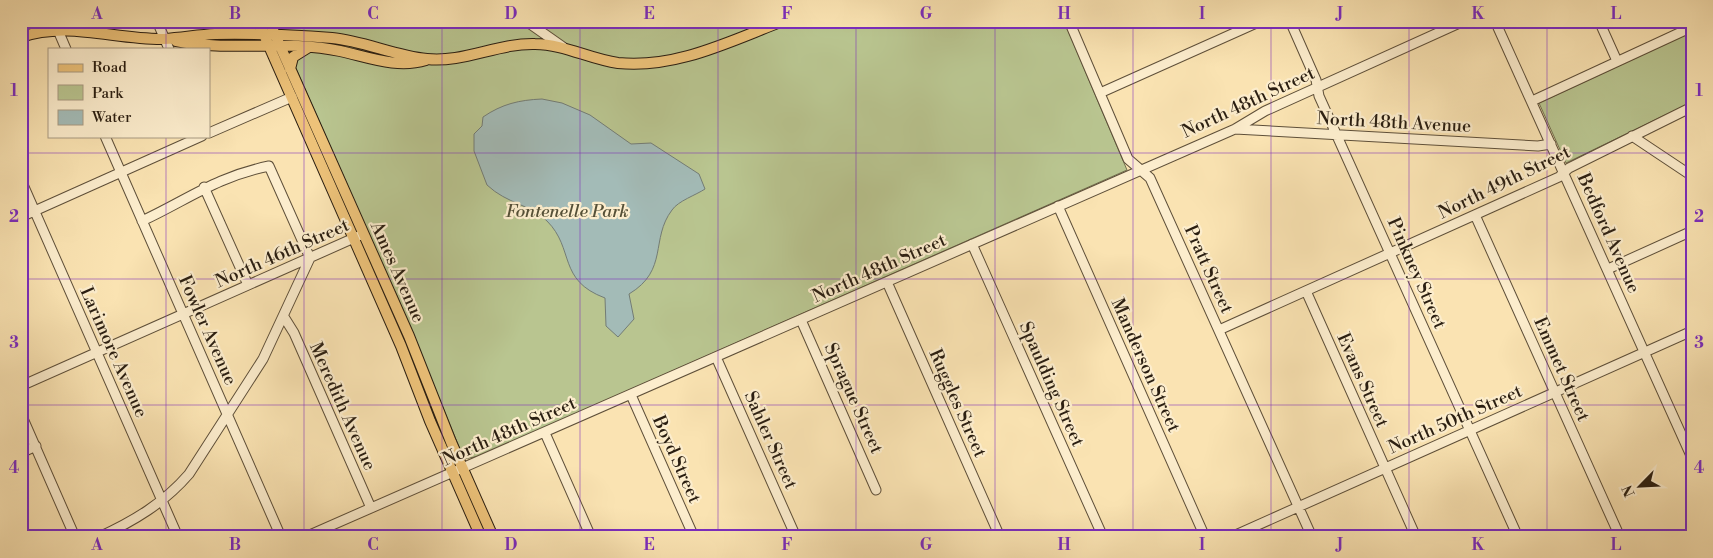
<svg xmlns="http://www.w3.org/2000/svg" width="1713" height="558" font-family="'Libre Bodoni',serif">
	<rect width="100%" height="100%" fill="#fae3b2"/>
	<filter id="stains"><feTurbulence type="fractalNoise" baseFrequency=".004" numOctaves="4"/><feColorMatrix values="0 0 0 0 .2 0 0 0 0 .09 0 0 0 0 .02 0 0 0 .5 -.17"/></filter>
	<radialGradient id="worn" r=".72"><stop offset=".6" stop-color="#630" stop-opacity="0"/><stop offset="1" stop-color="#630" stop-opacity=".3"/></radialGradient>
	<path fill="#b9c590" stroke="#727250" d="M275,21H1064L1127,170L480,456L464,459L395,291L391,289L363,227L365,225Z
		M1692,32V102L1566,163L1539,103Z"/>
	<path fill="#a3bbb7" stroke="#737c75" d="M542,99L562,103L590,115L631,144L651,143L699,174L705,189C696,195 678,201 672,210C650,239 669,270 629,294L634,319L618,337L606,326L605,298C557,280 575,249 547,221C532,205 507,204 487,185L474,151V134L482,126L483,117C502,104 519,100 542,99Z"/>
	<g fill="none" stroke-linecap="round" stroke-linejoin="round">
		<g stroke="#5e4f39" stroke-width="11">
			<path id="minor" d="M54,21L66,49
				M157,21L169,49
				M526,21L563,47
				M1069,21L1128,159L1150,178L1312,537
				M1290,21L1316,80L1319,96L1518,537
				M1495,21L1692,458
				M1599,21L1617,61
				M1100,93L1261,21
				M1532,101L1692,27
				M1235,129L1538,146L1551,144
				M209,133L292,97
				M105,136L281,537
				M1632,136L1692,176
				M21,180L178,537
				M204,187L248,285
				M1058,206L1205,537
				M1475,215L1620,537
				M21,217L202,136
				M972,244L1103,537
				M1608,269L1692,231
				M887,282L1000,537
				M1306,291L1416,537
				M284,317L294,333L371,508
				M801,320L876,490
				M1219,330L1559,177L1569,168L1692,107
				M716,357L796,537
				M21,386L363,234
				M631,395L694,537
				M21,414L75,537
				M545,433L591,537
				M21,453L36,446
				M99,537C134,521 164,503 189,474L263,359L310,258L269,166C216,177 189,199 142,221
				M305,537L1235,129L1265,111L1464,21
				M1231,537L1692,331"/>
		</g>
		<g stroke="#2a1e11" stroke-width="12">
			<path id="major" d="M258,21L401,346L430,421L481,537
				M269,21L409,336L451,442L493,537
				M21,37C68,21 116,40 164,39C181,38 198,35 215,34C253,33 293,35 332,38C364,41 395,56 427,59C463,63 498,43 535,44C564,44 589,59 618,63C676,69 730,41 783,21
				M176,41C230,52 286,39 340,51C368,57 397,69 426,60
				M290,69L293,57L309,47"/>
		</g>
		<use href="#minor" stroke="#fcedcd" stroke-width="9"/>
		<use href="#major" stroke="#edc279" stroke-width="10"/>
	</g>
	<path fill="none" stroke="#7b2cbf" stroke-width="1" stroke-opacity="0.55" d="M166,21V49M304,21V537M442,21V537M580,21V537M718,21V537M856,21V537M995,21V537M1133,21V537M1271,21V537M1409,21V537M1547,21V537M166,136V537M21,153H1692M21,279H1692M21,405H1692"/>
	<g text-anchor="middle" stroke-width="4.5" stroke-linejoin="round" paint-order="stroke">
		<g font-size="18" fill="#2a1e11" stroke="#fcedcd">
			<text transform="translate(1248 102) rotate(-25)" y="6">North 48th Street</text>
			<text transform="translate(1394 122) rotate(3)" y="6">North 48th Avenue</text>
			<text transform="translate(1504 182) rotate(-26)" y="6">North 49th Street</text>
			<text transform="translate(1609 233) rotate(66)" y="6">Bedford Avenue</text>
			<text transform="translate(282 253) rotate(-24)" y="6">North 46th Street</text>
			<text transform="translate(879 268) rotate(-24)" y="6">North 48th Street</text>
			<text transform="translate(1209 269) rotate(66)" y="6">Pratt Street</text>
			<text transform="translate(398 272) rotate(66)" y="6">Ames Avenue</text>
			<text transform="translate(1417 273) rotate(66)" y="6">Pinkney Street</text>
			<text transform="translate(208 330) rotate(66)" y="6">Fowler Avenue</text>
			<text transform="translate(114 352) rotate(66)" y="6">Larimore Avenue</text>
			<text transform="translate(1146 365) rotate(66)" y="6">Manderson Street</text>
			<text transform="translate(1562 369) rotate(66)" y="6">Emmet Street</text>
			<text transform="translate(1363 380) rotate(66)" y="6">Evans Street</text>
			<text transform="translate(1052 384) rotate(66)" y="6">Spaulding Street</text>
			<text transform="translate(854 398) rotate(66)" y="6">Sprague Street</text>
			<text transform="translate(958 403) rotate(66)" y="6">Ruggles Street</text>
			<text transform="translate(343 406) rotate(66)" y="6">Meredith Avenue</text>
			<text transform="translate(1455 419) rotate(-24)" y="6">North 50th Street</text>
			<text transform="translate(509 431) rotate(-24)" y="6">North 48th Street</text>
			<text transform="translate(771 440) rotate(66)" y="6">Sahler Street</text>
			<text transform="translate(677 459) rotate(66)" y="6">Boyd Street</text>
		</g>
		<g font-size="18" font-style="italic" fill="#555037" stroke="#fcedcd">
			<text x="567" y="217">Fontenelle Park</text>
		</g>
	</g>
	<rect width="1713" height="558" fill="none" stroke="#fae3b2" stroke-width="55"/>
	<rect x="48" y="48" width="162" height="90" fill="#fcedcd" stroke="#a89a82"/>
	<rect x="58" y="64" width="25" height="8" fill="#edc279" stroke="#a89a82"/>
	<text x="92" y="72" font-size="15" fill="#2a1e11">Road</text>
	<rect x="58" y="85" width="25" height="15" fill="#b9c590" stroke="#a89a82"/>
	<text x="92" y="98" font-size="15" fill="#2a1e11">Park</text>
	<rect x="58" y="110" width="25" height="15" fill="#a3bbb7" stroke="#a89a82"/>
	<text x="92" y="122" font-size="15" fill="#2a1e11">Water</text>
	<g transform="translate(1640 486) rotate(246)" stroke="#fcedcd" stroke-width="4" paint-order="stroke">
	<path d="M0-4L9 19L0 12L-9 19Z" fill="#2a1e11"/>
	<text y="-8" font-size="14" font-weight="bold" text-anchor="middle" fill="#2a1e11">N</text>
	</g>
	<rect x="28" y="28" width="1658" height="502" fill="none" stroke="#7b2cbf" stroke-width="2"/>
	<g font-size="16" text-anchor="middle" font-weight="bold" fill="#7b2cbf">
		<text x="97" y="19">A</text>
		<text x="235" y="19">B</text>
		<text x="373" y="19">C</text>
		<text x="511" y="19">D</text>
		<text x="649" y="19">E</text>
		<text x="787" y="19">F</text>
		<text x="926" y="19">G</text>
		<text x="1064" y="19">H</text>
		<text x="1202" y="19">I</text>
		<text x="1340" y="19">J</text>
		<text x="1478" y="19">K</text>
		<text x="1616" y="19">L</text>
		<text x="14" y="96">1</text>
		<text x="1699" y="96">1</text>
		<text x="14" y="222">2</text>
		<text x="1699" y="222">2</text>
		<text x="14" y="348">3</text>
		<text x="1699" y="348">3</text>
		<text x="14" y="473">4</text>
		<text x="1699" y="473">4</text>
		<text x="97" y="550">A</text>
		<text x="235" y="550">B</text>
		<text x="373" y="550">C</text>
		<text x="511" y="550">D</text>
		<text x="649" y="550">E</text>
		<text x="787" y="550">F</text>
		<text x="926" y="550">G</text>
		<text x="1064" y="550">H</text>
		<text x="1202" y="550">I</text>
		<text x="1340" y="550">J</text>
		<text x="1478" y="550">K</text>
		<text x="1616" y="550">L</text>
	</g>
	<rect width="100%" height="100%" filter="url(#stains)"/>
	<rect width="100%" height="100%" fill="url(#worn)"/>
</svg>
